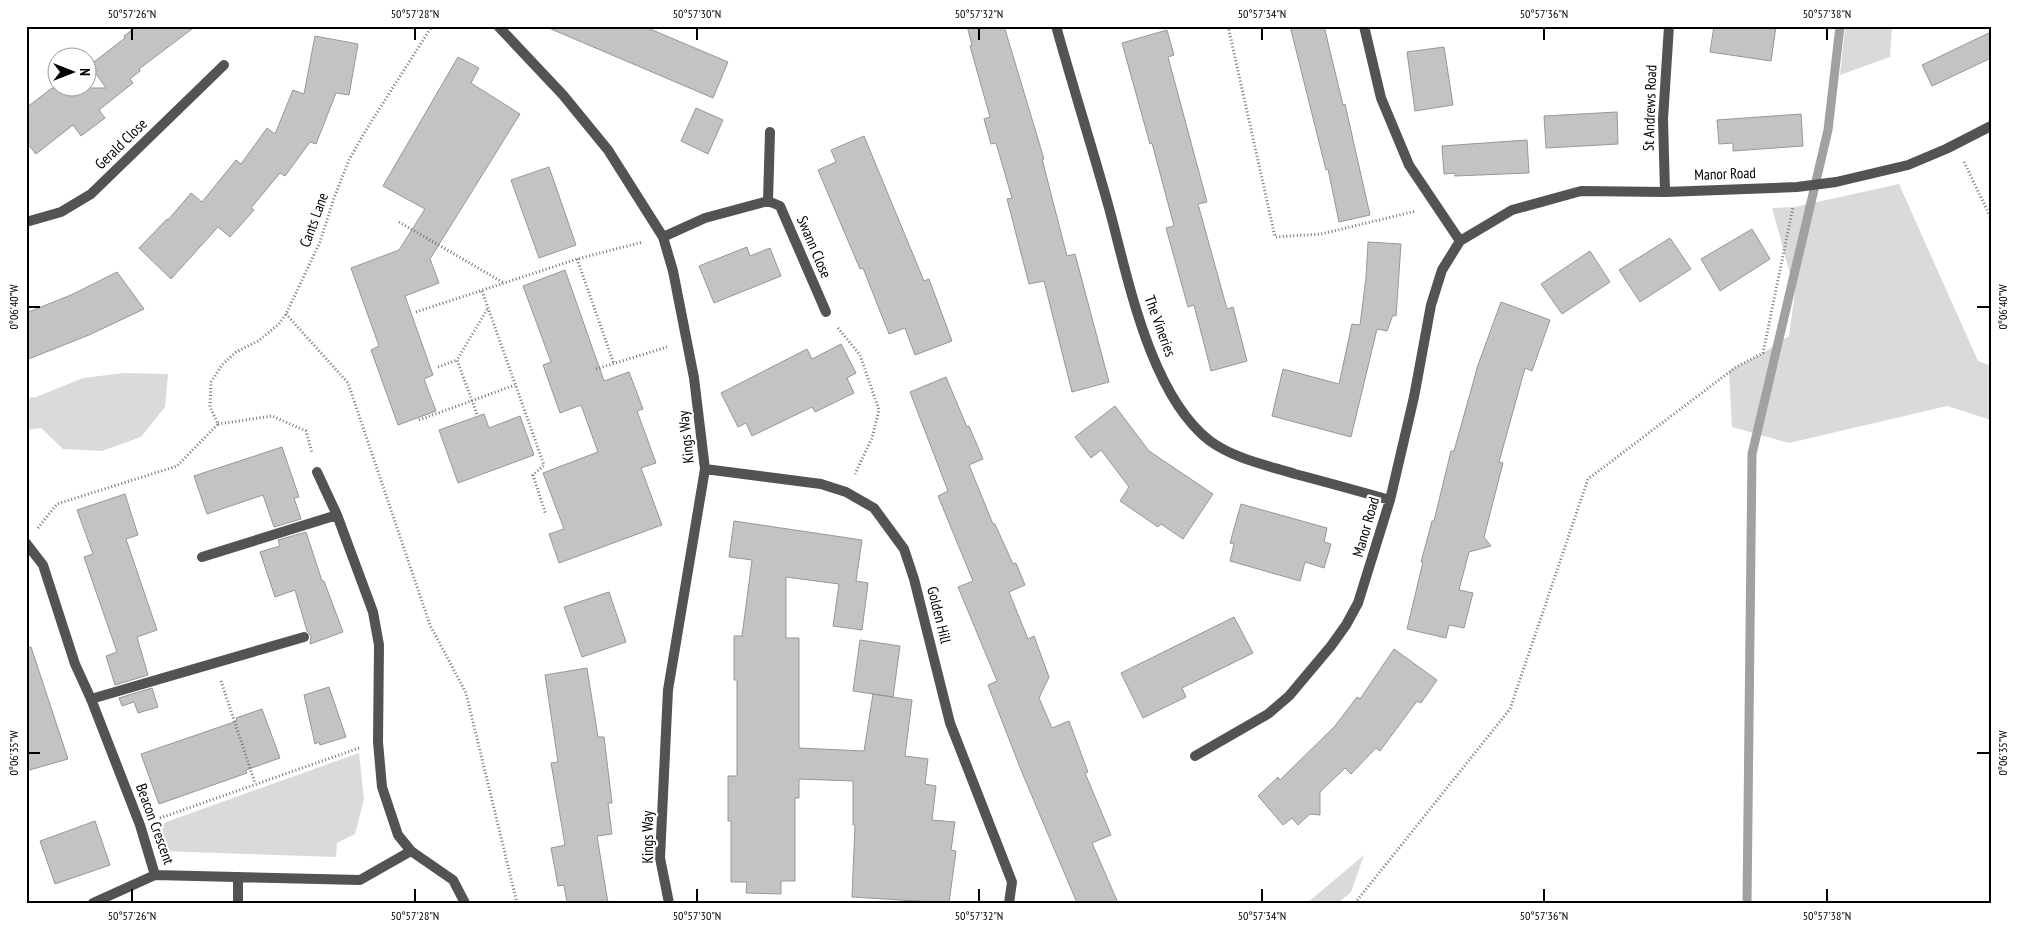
<svg xmlns="http://www.w3.org/2000/svg" width="2017" height="929" font-family="'PT Sans Narrow',sans-serif">
	<rect width="100%" height="100%" fill="#fff"/>
	<path fill="#dadada" d="M1845,26H1892L1890,57L1840,75Z
		M1899,184L1978,361L1991,366V420L1947,406L1789,443L1732,427L1729,371L1763,353L1789,336L1795,292L1772,208L1795,207Z
		M124,373L168,374L165,407L141,437L102,451L63,449L41,428L26,430V398L36,397L83,378Z
		M359,753L364,799L355,834L337,843L336,857L159,851L154,834L166,822Z
		M1364,855L1351,892L1338,903H1307Z"/>
	<g fill="none" stroke-linecap="round" stroke-linejoin="round">
		<path stroke="#a1a1a1" stroke-width="9" d="M1747,903L1752,454L1828,130L1840,26"/>
	</g>
	<path fill="#c3c3c3" stroke="#979797" d="M137,26H196L139,69L140,71L130,79L133,83L99,110L105,118L81,136L73,125L36,154L26,142V108L52,88H106L90,65L125,38L124,36Z
		M544,26H643L728,62L713,98Z
		M967,26H1004L1044,159H1042L1067,256L1075,254L1109,382L1072,392L1044,281L1029,284L1007,199L1012,198L996,143L991,144L984,119L990,117L970,46L972,45Z
		M1290,26H1324L1343,105L1345,104L1370,215L1339,222L1328,169L1326,170Z
		M1714,26H1776L1771,61L1710,52Z
		M1167,30L1174,55L1168,57L1207,202L1198,204L1227,309L1233,307L1247,361L1211,371L1194,305L1188,307L1166,228L1174,226L1152,143L1150,144L1122,43Z
		M1991,32V58L1932,86L1922,65Z
		M315,36L358,44L349,95L336,93L316,144L310,142L285,176L280,173L251,208L254,210L230,237L218,227L171,279L139,248L167,219L168,220L191,193L202,202L236,160L241,164L267,128L275,134L293,90L304,94Z
		M1444,47L1453,105L1415,111L1407,52Z
		M458,57L479,68L471,83L520,114L430,259L439,283L405,296L433,375L424,379L436,411L398,425L371,350L379,346L351,268L399,250L425,209L383,186Z
		M696,108L723,120L708,154L681,141Z
		M1617,112L1618,144L1546,148L1544,116Z
		M1801,114L1803,146L1733,151V143L1719,144L1717,120Z
		M864,136L924,281L929,279L952,341L915,355L905,328L889,334L863,268L860,269L818,170L836,162L831,150Z
		M1527,140L1529,173L1455,176V173L1444,174L1442,146Z
		M549,167L576,245L539,258L511,180Z
		M1752,229L1770,259L1720,291L1701,259Z
		M1670,238L1691,269L1640,302L1619,270Z
		M1368,242L1401,244L1396,316L1393,315L1387,331L1377,329L1351,437L1272,416L1283,369L1339,384L1352,324L1360,325L1366,278Z
		M747,247L750,256L770,248L781,276L714,303L699,266Z
		M1590,251L1610,282L1562,314L1541,284Z
		M565,270L604,381L629,372L643,409L637,411L656,463L641,468L662,525L559,563L549,534L564,529L543,473L598,452L581,405L560,413L543,365L551,362L523,286Z
		M117,272L144,309L89,335L26,360V313L71,295Z
		M1501,302L1550,320L1532,371L1525,368L1499,462L1503,463L1484,537L1491,546L1469,552L1459,590L1473,593L1464,628L1449,625L1446,638L1407,629L1423,562H1421L1432,521H1434L1451,451H1454L1478,365Z
		M841,344L856,373L847,378L854,393L815,412L812,407L752,436L746,423L738,427L721,393L807,349L812,359Z
		M946,377L967,427L969,426L983,459L969,465L993,524H995L1013,564L1016,563L1025,585L1009,592L1028,639L1034,636L1049,677L1039,698L1052,728L1069,721L1088,772L1085,773L1111,835L1092,843L1118,903H1077L1021,770L988,685L997,681L958,587L973,581L938,496L948,491L910,392Z
		M1115,406L1149,451L1213,494L1183,539L1161,524L1158,527L1120,501L1129,487L1101,450L1091,458L1075,437Z
		M484,414L489,428L520,416L534,455L458,483L439,430Z
		M282,447L299,497L294,498L301,519L274,527L263,495L207,514L194,476Z
		M125,494L138,535L126,539L157,630L137,637L148,675L115,685L106,656L117,652L84,557L93,554L77,510Z
		M1241,504L1327,528L1324,542L1331,544L1324,568L1305,562L1300,581L1230,561L1234,544L1230,543Z
		M734,521L862,540L856,581L868,583L862,630L833,626L839,584L786,577V638H799V748L864,751L873,694L912,700L905,756L928,759L925,784L936,786L932,820L955,822L951,850L956,851L949,903L852,897L855,825H853V781L799,779V798H795V881H781V894L746,893L747,882H731V821H728V776H737V680H734V636H742L752,560L729,557Z
		M306,532L322,581H324L343,632L310,644L311,636L307,631L295,590L275,597L260,552L280,546L278,540Z
		M609,592L626,642L582,657L564,607Z
		M1234,617L1253,653L1182,688L1186,697L1143,718L1121,673Z
		M860,640L900,646L893,697L853,691Z
		M31,647L68,759L26,771V648Z
		M1394,649L1437,680L1421,703L1417,701L1380,751L1376,748L1351,774L1345,768L1320,792V815L1310,814L1298,825L1292,818L1283,825L1258,796L1278,777L1280,780L1335,726L1357,697L1360,699Z
		M587,668L598,737H604L612,803H608L612,834L597,836L608,903H567L564,885L558,886L551,848L565,845L551,763L558,762L545,675Z
		M329,687L346,737L320,745L319,742L315,744L304,695Z
		M152,688L158,707L138,713L134,702L122,706L119,698Z
		M262,709L280,758L246,770L247,773L159,804L141,754L237,721L236,718Z
		M95,821L110,865L55,884L40,841Z"/>
	<g fill="none" stroke-linecap="round" stroke-linejoin="round">
		<path stroke="#757575" stroke-width="3" stroke-dasharray="1 2.5" stroke-linecap="butt" d="M1228,26L1275,237L1321,234L1416,211
			M1964,162L1991,218
			M399,222L504,283
			M577,259L614,364
			M482,291L544,465L533,475L546,515
			M416,312L577,259L643,242
			M286,314L348,383L430,625L466,693L517,903
			M838,328L860,355L879,410L872,438L855,474
			M438,367L457,360
			M596,369L667,347
			M477,414L457,360L488,308
			M419,420L515,385
			M218,424L272,416L306,431L312,453
			M38,528L57,504L177,466L218,424L210,407L211,382L222,365L236,352L258,341L279,324L286,314L320,242L334,198L349,160L366,130L432,26
			M221,681L255,783
			M160,818L359,748
			M1355,903L1510,709L1588,479L1736,367L1763,353L1793,207"/>
		<path stroke="#535353" stroke-width="10" d="M91,699L304,637"/>
		<path stroke="#535353" stroke-width="10" d="M498,26L563,95L608,150L663,237L673,271L694,378L705,469L668,690L660,858L669,903
			M1056,26C1073,87 1092,147 1109,208C1128,278 1150,395 1210,441C1235,459 1266,465 1295,474C1326,482 1358,491 1390,500
			M1364,26L1381,98L1409,165L1460,241
			M1665,192L1663,119L1669,26
			M768,201L770,132
			M26,222L61,212L91,194L224,65
			M663,237L705,218L768,201L780,206L826,312
			M705,469L821,484L846,492L874,508L904,549L914,579L950,723L1012,882L1009,903
			M26,543L43,565L75,664L91,699L140,825L155,875L360,880L411,851L398,835L382,787L378,742L379,645L373,612L337,515L317,472
			M202,557L337,515
			M1195,756L1268,714L1289,696L1331,646L1346,625L1358,603L1390,500L1414,397L1431,305L1442,270L1460,241L1512,210L1581,191L1665,192L1797,187L1836,182L1908,165L1946,149L1991,126
			M411,851L453,880L465,903
			M93,903L155,875
			M238,903V877"/>
	</g>
	<path fill="none" stroke="#000" stroke-width="2" d="M132,28V40M415,28V40M697,28V40M979,28V40M1262,28V40M1544,28V40M1827,28V40M28,307H40M1977,307H1990M28,753H40M1977,753H1990M132,889V902M415,889V902M697,889V902M979,889V902M1262,889V902M1544,889V902M1827,889V902"/>
	<g text-anchor="middle" stroke-width="4.5" stroke-linejoin="round" paint-order="stroke">
		<g font-size="15" fill="#000" stroke="#fff">
			<text transform="translate(1650 108) rotate(-88)" y="5">St Andrews Road</text>
			<text transform="translate(121 144) rotate(-44)" y="5">Gerald Close</text>
			<text transform="translate(1725 174) rotate(-2)" y="5">Manor Road</text>
			<text transform="translate(314 220) rotate(-70)" y="5">Cants Lane</text>
			<text transform="translate(814 247) rotate(67)" y="5">Swann Close</text>
			<text transform="translate(1160 326) rotate(70)" y="5">The Vineries</text>
			<text transform="translate(686 437) rotate(-96)" y="5">Kings Way</text>
			<text transform="translate(1366 527) rotate(-74)" y="5">Manor Road</text>
			<text transform="translate(939 615) rotate(76)" y="5">Golden Hill</text>
			<text transform="translate(155 824) rotate(70)" y="5">Beacon Crescent</text>
			<text transform="translate(648 837) rotate(-90)" y="5">Kings Way</text>
		</g>
	</g>
	<rect width="2017" height="929" fill="none" stroke="#ffffff" stroke-width="55"/>
	<g transform="translate(72 72) rotate(90)"><circle r="24" fill="#ffffff" stroke="#999999"/>
	<path d="M0-4L9 19L0 12L-9 19Z" fill="#000000"/>
	<text y="-8" font-size="14" font-weight="bold" text-anchor="middle" fill="#000000">N</text>
	</g>
	<rect x="28" y="28" width="1962" height="874" fill="none" stroke="#000" stroke-width="2"/>
	<g font-size="12" text-anchor="middle" fill="#000">
		<text x="132" y="18">50°57'26"N</text>
		<text x="415" y="18">50°57'28"N</text>
		<text x="697" y="18">50°57'30"N</text>
		<text x="979" y="18">50°57'32"N</text>
		<text x="1262" y="18">50°57'34"N</text>
		<text x="1544" y="18">50°57'36"N</text>
		<text x="1827" y="18">50°57'38"N</text>
		<text transform="translate(2003 307) rotate(-90)" y="4">0°06'40"W</text>
		<text transform="translate(14 307) rotate(-90)" y="4">0°06'40"W</text>
		<text transform="translate(2003 753) rotate(-90)" y="4">0°06'35"W</text>
		<text transform="translate(14 753) rotate(-90)" y="4">0°06'35"W</text>
		<text x="132" y="920">50°57'26"N</text>
		<text x="415" y="920">50°57'28"N</text>
		<text x="697" y="920">50°57'30"N</text>
		<text x="979" y="920">50°57'32"N</text>
		<text x="1262" y="920">50°57'34"N</text>
		<text x="1544" y="920">50°57'36"N</text>
		<text x="1827" y="920">50°57'38"N</text>
	</g>
</svg>
